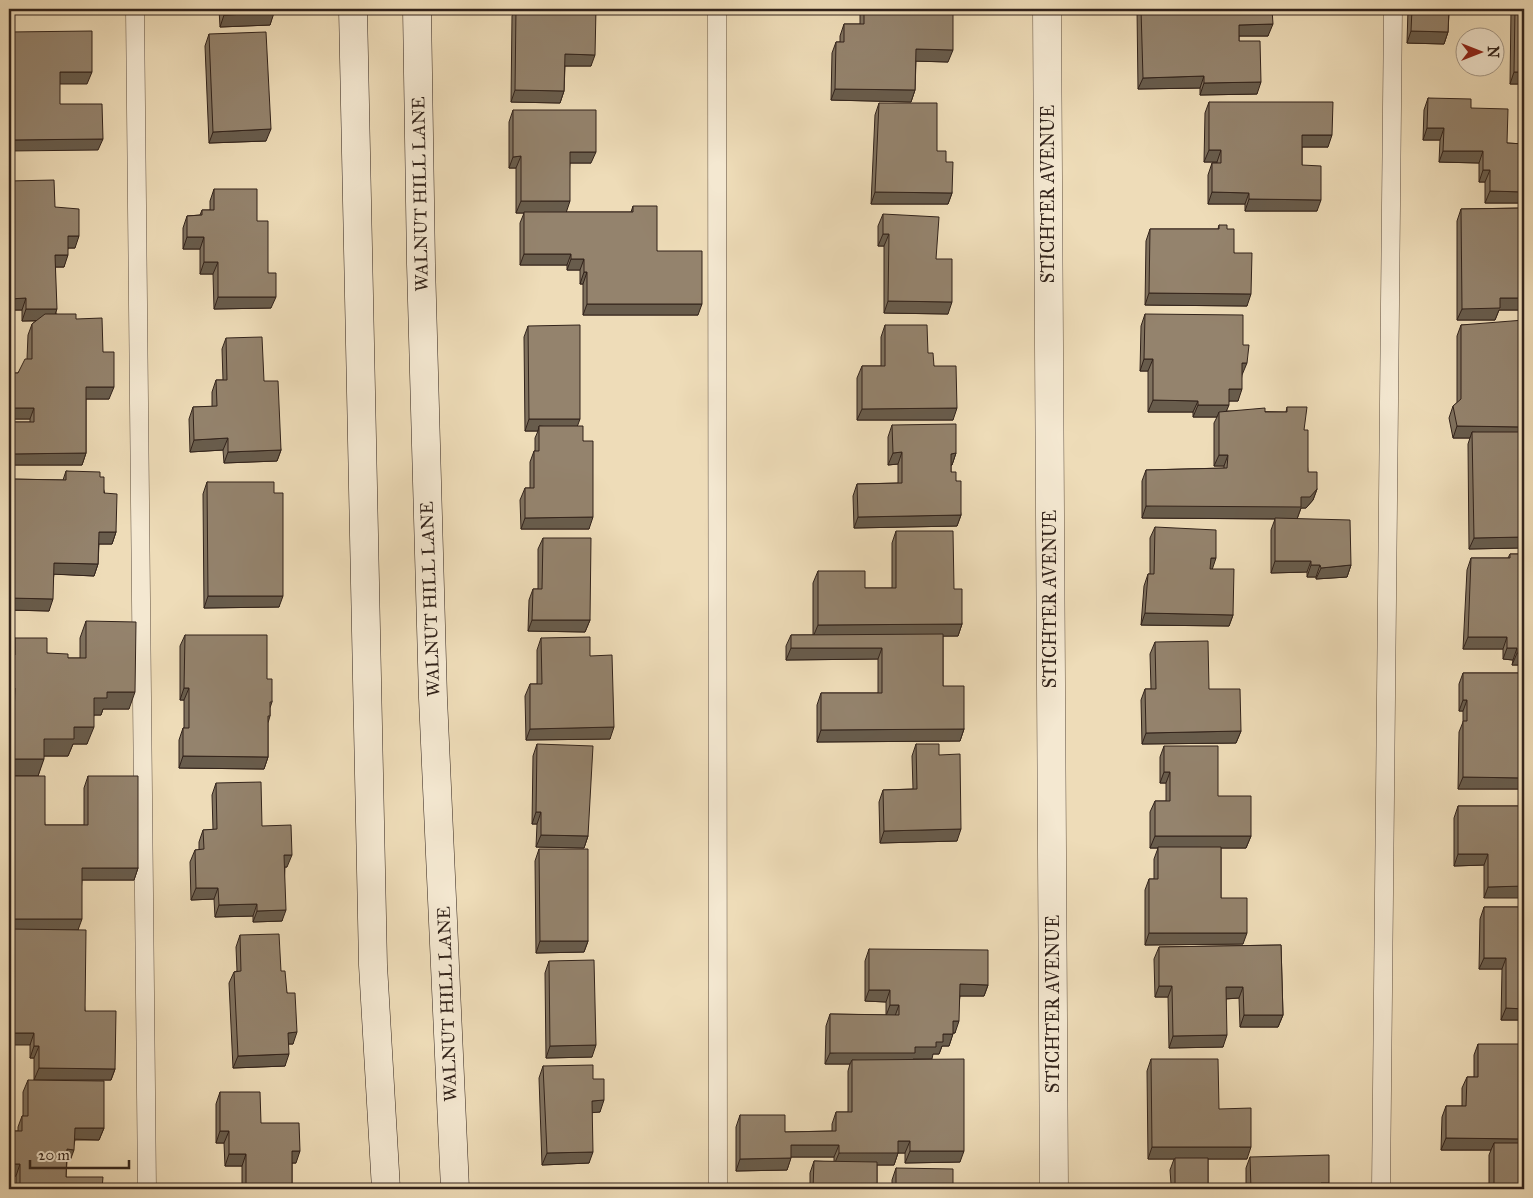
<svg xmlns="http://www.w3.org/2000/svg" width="1533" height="1198" font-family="'IM FELL Great Primer',serif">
	<rect width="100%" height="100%" fill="#eedcb8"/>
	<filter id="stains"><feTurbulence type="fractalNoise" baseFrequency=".004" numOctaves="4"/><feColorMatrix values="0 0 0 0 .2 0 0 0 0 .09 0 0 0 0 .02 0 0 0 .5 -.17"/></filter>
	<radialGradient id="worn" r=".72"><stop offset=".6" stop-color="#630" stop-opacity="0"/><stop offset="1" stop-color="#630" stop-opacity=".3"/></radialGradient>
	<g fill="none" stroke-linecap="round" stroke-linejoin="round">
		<g stroke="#615142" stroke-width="19">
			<path id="lane" d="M135,9L147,1189
				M717,9L718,1189
				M1381,1189L1393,9"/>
		</g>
		<g stroke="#615142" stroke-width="29">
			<path id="street" d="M1047,9L1054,1189"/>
		</g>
		<g stroke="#32231b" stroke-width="29">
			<path id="secondary" d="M353,9L373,965L386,1189
				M417,9L421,264L433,698L455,1189"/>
		</g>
		<use href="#lane" stroke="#f4e8d1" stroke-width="18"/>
		<use href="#street" stroke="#f4e8d1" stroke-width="28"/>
		<use href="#secondary" stroke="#f4e8d1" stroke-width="28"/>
	</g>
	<path fill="#7f715e" stroke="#32231b" d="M219,9H274L270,25L220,27Z
		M515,9H596L591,66H565L564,91L560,103L511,102L512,16Z
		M862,9H915L948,62L916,61L915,90L911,102L831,100L832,53L836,42H840V36L844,24H860V13Z
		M1137,9H1272L1268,36H1239V41L1257,94L1200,95V88L1138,89Z
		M1408,9H1524V84H1510L1511,10L1495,9L1493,14L1449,13L1448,32L1444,44L1407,43Z
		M209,34L266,141L209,143L205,46Z
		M1428,98L1471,108L1507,143L1524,144V203H1485V182H1479V163L1439,162L1440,140H1423L1424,110Z
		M1209,102L1328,147H1302V165L1317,211H1245V204H1208V175L1212,163H1217V162H1204L1205,113Z
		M879,103L937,151L946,162L952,193L948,204H871L875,115Z
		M513,110L591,163H570L566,212H631L633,206L657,251L698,315H583V284H580V270H567V265H520V223L524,213H516V168H509V122Z
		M9,181L55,207L75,248H68L64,267H55L56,314L76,319L103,352L109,399H86V453L82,465H9V422H30V419H9V378L11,373H18L27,359L28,335L32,324L36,321H22V310H9Z
		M214,189L257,221L268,273L271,308L214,309L213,274H200V249H183V228L187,216L200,215L202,210H210V201Z
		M1524,208V319H1519V310H1499L1495,320H1457V221L1461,209Z
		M883,214L948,314L884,313V246H878V226Z
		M1219,225L1227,229L1234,253L1247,306L1145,305L1146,241L1150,229H1218Z
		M1145,314L1242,375L1238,401H1229L1226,411L1286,412L1287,407L1304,430L1308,472L1317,489L1313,500L1306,508H1301L1297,519L1351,565L1347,577L1316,579V577H1307V572L1271,573V530L1275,519L1142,518V481L1146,470L1224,468V466H1214V423L1217,417H1193V412H1148V371H1140L1141,326Z
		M885,325L928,353L934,366L953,420H857V378L862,366H881V337Z
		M1461,325L1524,326V665H1512L1513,660L1503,659V649H1463L1467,570L1471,558H1508L1510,554H1519V548L1469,549L1468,444L1470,438H1453L1449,418L1453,406L1457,403V336Z
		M528,326L577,426L583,441L589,529H521L520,500L525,488H530V462L534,451H535V438L538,431H525L524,337Z
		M226,338L264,381L281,450L277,461L224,463L223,450L190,452L189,419L193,407H212V392L216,380H223L222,349Z
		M892,425L956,453L952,465H951V472L956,481L961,515L957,526L854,528L853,496L857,484L898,483V464L888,465V437Z
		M66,471L100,477L116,532L112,544H99L98,564L94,576L54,574L49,611L9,610V479L63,480Z
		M207,482L274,493L279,607L204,608L203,494Z
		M1155,527L1213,569L1233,615L1229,626L1141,625L1144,586L1148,574H1150V538Z
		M896,531L954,589L962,624L958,636H943V686L964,729L960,741L817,742V705L821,693H878V659L786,660V646L791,635H813V583L818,571L865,588H892V543Z
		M543,538L590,620L585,632L528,631L529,600L533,589H538V549Z
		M86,621L129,709H103L101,715H94L87,744H73L68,756H44L38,776L45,825H84V788L88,776L138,868L134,880H82L78,930L85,1011L115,1069L111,1080H34V1058H30V1045L9,776V655L15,638L47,653L68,658H80V638Z
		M185,635L267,679L272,702L270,708V716L268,723V757L264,769L179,768V740L183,728H184V700H180V646Z
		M541,638L590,656L610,739L526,740L525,696L530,684H537V650Z
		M1155,642L1209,689L1241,731L1236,743L1142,744L1141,700L1145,689H1151L1150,654Z
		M1463,673H1524V789H1458L1459,732L1463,722V711H1459V684Z
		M537,744L588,836L584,848L536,847L537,824H532L533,756Z
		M916,744L939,755L957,841L880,843L879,802L883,790L913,789L912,756Z
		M1164,746L1218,796L1251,836L1246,848H1221V898L1243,944L1145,945V890L1149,879H1154V859L1158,848H1150V812L1155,801H1166V783H1160V757Z
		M216,783L262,826L287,867H285L282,921L253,922V916L215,917L214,899L191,900L190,862L195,850H199V842L203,830H213L212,795Z
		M1458,806H1524L1484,898V865L1454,866V818Z
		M539,849L588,941L584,952L536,953L535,861Z
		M1484,907H1524V1020H1501L1502,969H1479L1480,919Z
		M240,935L281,971L287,993L293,1044H288L285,1066L233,1068L229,983L234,972L237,971L236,947Z
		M1281,945L1283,1015L1278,1027H1240L1239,998L1226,999L1223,1047L1169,1048L1168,997H1155L1154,959L1159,947Z
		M869,949L988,985L984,996H960L955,1033H953L949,1046H942L939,1054H933L913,1059L960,1162L905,1163V1153H898L894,1165H877V1189H810V1173L814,1161L834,1162V1157H791L787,1170L736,1171V1127L740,1115L785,1132L832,1131V1124L836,1112H848V1071L850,1064H825L826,1026L830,1014L886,1015V1002L865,1001V961Z
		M549,961L592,1057L546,1058L545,973Z
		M1478,1044L1524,1189H1489V1155L1491,1150H1441L1442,1117L1446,1106H1462V1088L1467,1077H1474V1055Z
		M1151,1059L1219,1109L1247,1159H1208V1189H1153L1155,1184H1171L1170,1170L1174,1159H1148L1147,1071Z
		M543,1066L593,1079L600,1112H592L589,1163L542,1165L539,1078Z
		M28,1080L104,1128L99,1140H75L70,1161H67L66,1177L102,1189H16V1176H9V1131H18V1127L22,1116H23V1092Z
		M220,1092L261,1123L296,1163H292V1189H242V1166H225L224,1143H216V1104Z
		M1250,1157L1329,1183L1327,1189H1246V1168Z
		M896,1168L953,1189H892V1180Z"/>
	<path fill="#685c4c" stroke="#32231b" d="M9,9H50L49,10H9Z
		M1447,9H1512L1511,10L1495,9L1493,14L1445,13Z
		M274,13L270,25L220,27L224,15Z
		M1273,24L1268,36H1235L1239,25Z
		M1411,31L1448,32L1444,44L1407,43Z
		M916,49L953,50L948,62L911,61Z
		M565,54L595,55L591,66H561Z
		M60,72H92L87,84H55Z
		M1514,72H1524V84H1510Z
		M1204,76L1200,88L1138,89L1143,78Z
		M1261,82L1257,94L1200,95L1204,83Z
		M835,89L915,90L911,102L831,100Z
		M515,90L564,91L560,103L511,102Z
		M1427,128H1444L1440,140H1423Z
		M271,129L266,141L209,143L213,132Z
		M1302,135H1332L1328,147H1298Z
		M103,139L98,150L9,151V140Z
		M1209,150H1221L1217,162H1204Z
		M1443,151H1483L1479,163L1439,162Z
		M570,152H596L591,163H566Z
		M521,156L516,168H509L513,157Z
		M1483,170H1490L1485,182H1479Z
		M1490,191L1524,192V203H1485Z
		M875,192L952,193L948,204H871Z
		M1212,192L1249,193L1245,204H1208Z
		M1249,199L1321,200L1317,211H1245Z
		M521,201H570L566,213H516Z
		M883,234H889L884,246H878Z
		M68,236H79L75,248H64Z
		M187,237H204L200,249H183Z
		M524,254H571L567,265H520Z
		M55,255H68L64,267H50Z
		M571,259H584L580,270H567Z
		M204,262H218L213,274H200Z
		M584,272H587L583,284H580Z
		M1149,293L1251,294L1247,306L1145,305Z
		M218,297H276L271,308L214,309Z
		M26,298L22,310H9V299Z
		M1500,298H1523L1519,310H1499L1495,320H1457L1462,309Z
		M888,301L952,302L948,314L884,313Z
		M587,304H702L698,315H583Z
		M1523,307H1524V319H1519Z
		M26,309H57L53,320L22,321Z
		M1144,359H1153L1148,371H1140Z
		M1242,363H1247L1242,375H1238Z
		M86,387H114L109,399H81Z
		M1229,389H1242L1238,401H1225Z
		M1153,400L1198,401L1193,412H1148Z
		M1198,405H1229L1224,417L1219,412L1217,417H1193Z
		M11,408H34L30,419H9V413Z
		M957,408L953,420H857L862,409Z
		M529,419H580L576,430L539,426L538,431H525Z
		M1457,426L1524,427V438L1472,432L1470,438H1453Z
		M228,438L223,450L190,452L194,440Z
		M281,450L277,461L224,463L228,452Z
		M902,452L898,464L888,465L893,453Z
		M86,453L82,465H9V454Z
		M956,453L952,465L947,466L951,454Z
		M1219,455H1228L1224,466H1214Z
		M1317,489L1313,500L1306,508H1301L1297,519L1142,518L1146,506Z
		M961,515L957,526L854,528L858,517Z
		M593,517L589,529H521L525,518Z
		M99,532H116L112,544H94Z
		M1523,537L1519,548L1469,549L1474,538Z
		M1523,543H1524V554H1519Z
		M1211,558H1216L1212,570H1207Z
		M1275,561H1311L1307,572L1271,573Z
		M54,563L98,564L94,576L50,574Z
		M1311,565H1320L1316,577H1307Z
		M1351,565L1347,577L1316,579L1321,568Z
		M208,596H283L279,607L204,608Z
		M9,598L53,599L49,611L9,610Z
		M1145,613L1233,615L1229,626L1141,625Z
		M532,620H590L585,632L528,631Z
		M962,624L958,636L813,637L818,625Z
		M1468,637H1507L1503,649H1463Z
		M791,648H882L878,659L786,660Z
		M1507,648H1517L1513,660L1503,659Z
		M1517,653H1524V665H1512Z
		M9,688H15L9,704Z
		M184,688H189L184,700H180Z
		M107,692H135L129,709H103L101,715H88L94,698Z
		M1463,700H1467L1463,711H1459Z
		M74,727H94L87,744H73L68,756H38L44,739Z
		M614,727L610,739L526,740L530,729Z
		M964,729L960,741L817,742L821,730Z
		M1241,731L1236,743L1142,744L1146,733Z
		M183,756L268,757L264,769L179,768Z
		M9,759H44L38,776H9Z
		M1164,772H1170L1166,783H1160Z
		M1463,777L1524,778V789H1458Z
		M536,812H541L537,824H532Z
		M961,829L957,841L880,843L884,831Z
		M541,835L588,836L584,848L536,847Z
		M1155,836H1251L1246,848H1150Z
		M1458,854H1488L1484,865L1454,866Z
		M284,855H292L287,867H280Z
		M82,868H138L134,880H78Z
		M1524,886V898H1484L1488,887Z
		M196,888H218L214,899L191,900Z
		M257,904L253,916L215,917L219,905Z
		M286,910L282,921L253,922L257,911Z
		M9,919H82L78,930H9Z
		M1149,933H1247L1243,944L1145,945Z
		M540,941H588L584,952L536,953Z
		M1484,958H1506L1502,969H1479Z
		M960,984L988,985L984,996H956Z
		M1159,986H1172L1168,997H1155Z
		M1226,987H1243L1239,998L1222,999Z
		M869,990H890L886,1002L865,1001Z
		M890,1005H899L895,1016H886Z
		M1506,1008L1524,1009V1020H1501Z
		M1244,1015H1283L1278,1027H1240Z
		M953,1021H959L955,1033H949Z
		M297,1032L293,1044H283L288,1033Z
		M9,1033H34L30,1045H9Z
		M943,1034H953L949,1046H942L939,1054H933L932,1059H913L910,1065L852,1060L850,1064H825L830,1053L915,1047L936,1042Z
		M1227,1035L1223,1047L1169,1048L1173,1036Z
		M596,1045L592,1057L546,1058L550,1046Z
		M34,1046H39L34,1058H30Z
		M289,1054L285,1066L233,1068L238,1056Z
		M39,1068L115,1069L111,1080H34Z
		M604,1100L600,1112L588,1113L592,1101Z
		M75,1128H104L99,1140L71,1139Z
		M220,1131H229L224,1143H216Z
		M1446,1138L1524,1139V1150L1494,1143L1491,1150H1441Z
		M898,1141H910L905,1153H898L894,1165H834L839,1153Z
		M791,1145H839L834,1157H786Z
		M1152,1147H1251L1247,1159H1148Z
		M67,1149L74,1150L70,1161H63Z
		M292,1151H300L296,1163H288Z
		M910,1151H964L960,1162L905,1163Z
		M593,1152L589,1163L542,1165L547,1153Z
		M229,1154H246L242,1166H225Z
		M791,1158L787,1170L736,1171L740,1159Z
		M9,1164H20L16,1176H9Z
		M1321,1183H1329L1327,1189H1319Z"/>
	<path fill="#94836d" stroke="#32231b" d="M224,9H274V13L224,15Z
		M516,9H596L595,55L565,54L564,91L515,90Z
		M864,9H915L953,10V50L916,49L915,90L835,89L836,42H844V24H864Z
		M1141,9H1272L1273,24L1239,25V41H1260L1261,82L1204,83V76L1143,78Z
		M1412,9H1449L1448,32L1411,31Z
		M1515,9H1524V72H1514Z
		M92,31V72H60V104H102L103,139L9,140V32Z
		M266,32L271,129L213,132L209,34Z
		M1428,98L1471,99V108L1508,109L1507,143L1524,144V192L1490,191V170H1483V151H1443L1444,128H1427Z
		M1209,102H1333L1332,135H1302V165L1321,166V200L1249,199V193L1212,192V163H1221V150H1209Z
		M879,103H937V151H946V162H953L952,193L875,192Z
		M513,110H596V152H570V201H521V156L513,157Z
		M54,180L55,207L79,209V236H68V255H55L57,309H26V298L9,299V181Z
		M214,189H257V221H268V273H276V297H218V262H204V237H187V216L202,215V210H214Z
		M633,206H657V251H702V304H587V272H584V259H571V254H524V212H633Z
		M1524,208V307H1523V298H1500V308L1462,309L1461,209Z
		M883,214L939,217L936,259H952V302L888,301L889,234H883Z
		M1219,225H1227V229H1234V253H1252L1251,294L1149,293L1150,229H1219Z
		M45,314H76V319L102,318L103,352H114V387H86V453L9,454V422H34V408H11V373H18L25,359H32V324Z
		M1145,314L1243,315V345H1249L1247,363H1242V389H1229V405H1198V401L1153,400V359H1144Z
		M1524,320V427L1457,426L1453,406L1461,399V325Z
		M580,325V419H529L528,326Z
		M885,325H927L928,353H933L934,366H956L957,408L862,409V366H885Z
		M262,337L264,381H278L281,450L228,452V438L194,440L193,407L217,406L216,380H227L226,338Z
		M1287,407H1307L1304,430H1308V472H1317V489L1310,497H1301V507L1146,506V470L1227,468L1228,455H1219V412L1265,408V412H1287Z
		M956,424V453L951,454V472H956V481H961V515L858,517L857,484L902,483V452L893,453L892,425Z
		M539,426H583V441H593V517L525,518V488H534V451H539Z
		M1472,432H1524V543H1523V537L1474,538Z
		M66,471L100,472V477H104V493L117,494L116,532H99L98,564L54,563L53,599L9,598V479L66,480Z
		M207,482H274V493H283V596H208Z
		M1275,518L1350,520L1351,565L1321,568L1320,565H1311V561H1275Z
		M1155,527L1216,530V558H1211L1210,569H1234L1233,615L1145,613L1148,574H1154Z
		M896,531H953L954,589H962V624L818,625V571H865V588H896Z
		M543,538H591L590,620H532L533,589H542Z
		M1510,554H1524V653H1517V648H1507V637H1468L1471,558H1510Z
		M86,621L136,622L135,692H107V698H94V727H74V739H44V759H9V717H14L15,688H9V655H15V638H47V653L68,654V658H86Z
		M943,634V686H964V729L821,730V693H882V648H791V635Z
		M185,635H267V679H272V702H270V716H268V757L183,756V728H189V688H184Z
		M590,637V656L612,655L614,727L530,729V684H542L541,638Z
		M1208,641L1209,689H1240L1241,731L1146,733L1145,689H1156L1155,642Z
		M1463,673H1524V778L1463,777V721H1467V700H1463Z
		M537,744L593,746L588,836L541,835V812H536Z
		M916,744H939V755L960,754L961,829L884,831L883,790L917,789Z
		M1164,746H1218V796H1251V836H1155V801H1170V772H1164Z
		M9,776H45V825H88V776H138V868H82V919H9Z
		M261,782L262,826L291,825L292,855H284L286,910L257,911V904L219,905L218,888H196L195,850L204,849L203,830L217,829L216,783Z
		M1458,806H1524V886L1488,887V854H1458Z
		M1158,847H1221V898H1247V933H1149V879H1158Z
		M539,849H588V941H540Z
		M1484,907H1524V1009L1506,1008V958H1484Z
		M9,929L86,930L85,1011H116L115,1069L39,1068V1046H34V1033H9Z
		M279,934L281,971H285L287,993H295L297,1032L288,1033L289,1054L238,1056L234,972L241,971L240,935Z
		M1281,945L1283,1015H1244L1243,987H1226L1227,1035L1173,1036L1172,986H1159V947Z
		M869,949L988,950V985L960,984L959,1021H953V1034H943V1042H936V1047H915V1053H830V1014L899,1015V1005H890V990H869Z
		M594,960L596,1045L550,1046L549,961Z
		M1478,1044H1524V1139L1446,1138V1106H1466L1467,1077H1478Z
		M964,1059V1151H910V1141H898V1153H839V1145H791V1158L740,1159V1115H785V1132L836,1131V1112H852V1060Z
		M1151,1059H1218L1219,1109L1251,1108V1147H1152Z
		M593,1065V1079H604V1100L592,1101L593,1152L547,1153L543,1066Z
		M28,1080L104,1081V1128H75L74,1150L67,1149L66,1177H103L102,1189H20V1164H9V1131H22V1116H28Z
		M220,1092H260L261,1123H299L300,1151H292V1189H246V1154H229V1131H220Z
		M1494,1143H1524V1189H1494Z
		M1329,1155V1183H1321V1189H1251L1250,1157Z
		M1175,1158H1208V1189H1155V1184H1175Z
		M814,1161L877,1162V1189H813Z
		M896,1168L953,1169V1189H896Z
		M550,1188H603V1189H550Z"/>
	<g text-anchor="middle" stroke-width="4" stroke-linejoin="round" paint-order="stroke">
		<g font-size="18" fill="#32231b" stroke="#f4e8d1">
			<text transform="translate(420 194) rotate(-91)" y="6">WALNUT HILL LANE</text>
			<text transform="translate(1048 194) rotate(-90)" y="6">STICHTER AVENUE</text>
			<text transform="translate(430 599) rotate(-92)" y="6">WALNUT HILL LANE</text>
			<text transform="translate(1050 599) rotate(-90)" y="6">STICHTER AVENUE</text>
			<text transform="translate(447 1004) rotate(-92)" y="6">WALNUT HILL LANE</text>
			<text transform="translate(1053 1004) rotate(-90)" y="6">STICHTER AVENUE</text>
		</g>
	</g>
	<rect width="1533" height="1198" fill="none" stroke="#eedcb8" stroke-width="30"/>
	<rect x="10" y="10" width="1513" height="1178" fill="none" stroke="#32231b" stroke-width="2.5"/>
	<rect x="15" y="15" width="1503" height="1168" fill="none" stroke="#32231b"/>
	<g transform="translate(1480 52) rotate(90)"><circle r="24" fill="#f4e8d1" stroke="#a69988"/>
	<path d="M0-4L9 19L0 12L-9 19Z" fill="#8f2418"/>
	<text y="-8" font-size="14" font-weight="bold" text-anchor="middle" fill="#32231b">N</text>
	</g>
	<path d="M30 1160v8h99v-8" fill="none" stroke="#32231b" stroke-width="2.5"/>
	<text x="38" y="1160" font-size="15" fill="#32231b" stroke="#f4e8d1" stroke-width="4" paint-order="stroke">20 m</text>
	<rect width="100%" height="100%" filter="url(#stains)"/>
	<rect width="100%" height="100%" fill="url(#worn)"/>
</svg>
